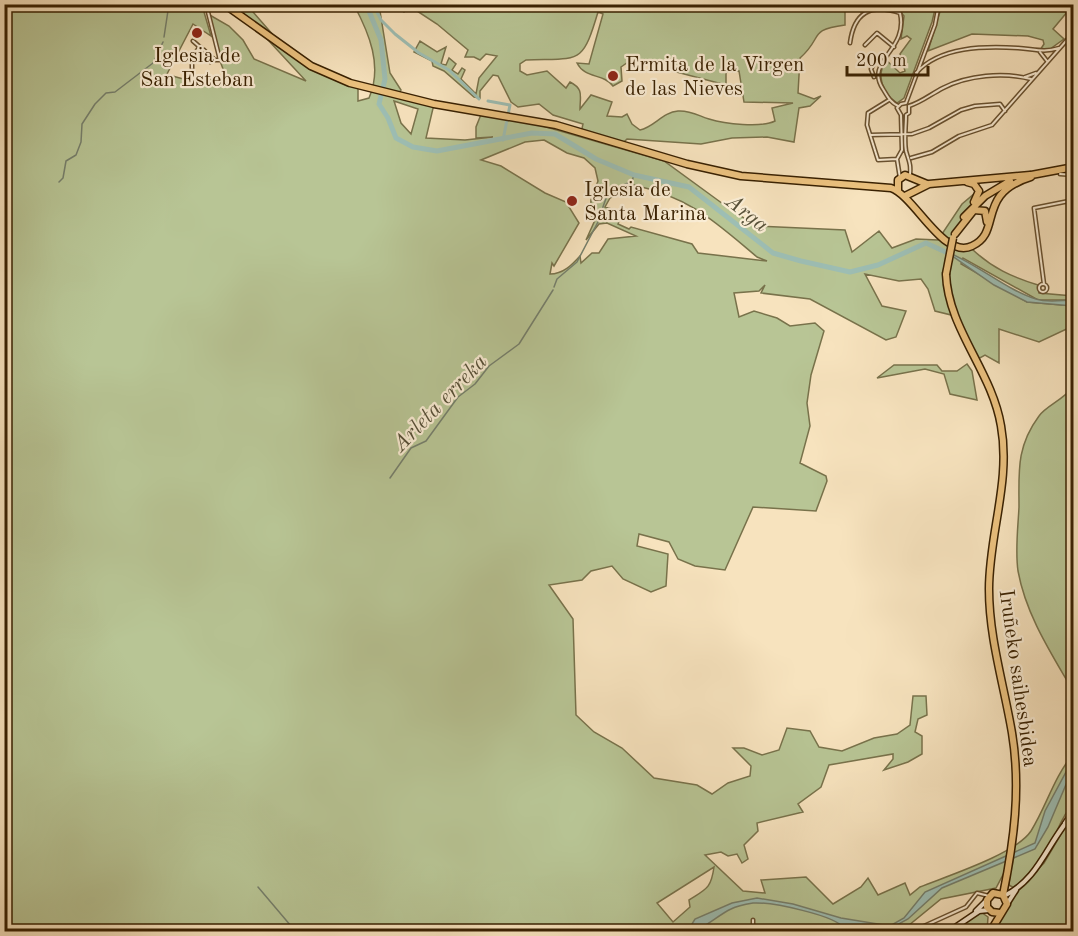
<svg xmlns="http://www.w3.org/2000/svg" width="1078" height="936" font-family="'Old Standard TT',serif">
	<rect width="100%" height="100%" fill="#f7e3be"/>
	<filter id="stains"><feTurbulence type="fractalNoise" baseFrequency=".00333" numOctaves="4"/><feColorMatrix values="0 0 0 0 .2 0 0 0 0 .09 0 0 0 0 .02 0 0 0 .5 -.17"/></filter>
	<radialGradient id="worn" r=".72"><stop offset=".6" stop-color="#630" stop-opacity="0"/><stop offset="1" stop-color="#630" stop-opacity=".3"/></radialGradient>
	<path fill="#b8c595" stroke="#78724b" stroke-width="1.5" fill-rule="evenodd" d="M5,5H202L211,36L193,24L167,74C188,82 205,83 226,75C216,58 215,34 208,14L229,26L243,40L254,59L306,81L256,27L224,5H247L281,44L326,76L358,88V101L369,98C383,66 369,33 354,5H379L390,73L401,90L397,96L434,104L426,138L465,140L493,137L476,138V127L482,112L529,122L664,161L734,212L757,226L845,230L852,252L879,231L892,248L916,239L938,240L962,204L974,194L978,196L961,222L950,247L972,249C992,268 1012,277 1038,285L1039,293L1073,296V300H1038L963,258L961,264L1027,302L1073,306V326L1039,342L999,329V363L985,355L978,359L955,316L935,311L928,289L921,279L899,281L865,274L882,306L906,311L896,337L886,340L810,299L761,293L765,285L759,291L734,293L739,317L754,311L777,318L790,326L815,323L824,331L811,375L807,403L810,426L800,463L826,476L827,481L816,511L753,507L725,570L695,566L678,559L669,542L639,534L637,546L668,554L666,586L651,592L623,579L612,566L591,571L582,580L549,585L573,619L576,715L594,732L622,748L654,778L697,785L712,794L728,783L750,776L751,766L733,748H744L762,755L779,750L787,728L810,731L819,747L842,751L874,738L897,734L910,725L913,696H926L927,715L918,719L915,732L922,736V754L908,762L884,770L893,759V754L829,765L821,787L798,804L803,812L757,823L758,831L744,845L748,859L742,863L737,854L728,856L721,852L705,855L743,891L765,893L761,880L806,877L833,904L861,887L868,878L878,895L905,883L910,895L920,887C947,876 1016,854 1031,831C1047,805 1053,779 1073,754V804C1061,816 1057,834 1048,849C1040,864 1026,876 1014,888L1009,885L1010,873L1005,871L996,888L941,899L903,930L848,931L838,929L837,932H5ZM394,101L418,109L411,134L401,123ZM544,140L567,153L584,158L595,168L598,181L591,200L590,214L595,220L586,240L599,224L607,223L636,236L608,239L599,253H592L581,263L580,256C572,265 563,274 550,274L552,263L554,266L579,223L566,202L545,193L501,166L481,160L525,142ZM634,185C691,198 714,221 757,257L767,261L698,253L692,244L631,227L629,229L618,224L621,215L618,211L605,207L610,198ZM714,867C711,889 706,889 689,900L690,907L673,922L657,903Z
		M399,5H845V25C807,30 824,37 800,58L798,93L814,99L821,96L810,106L799,108L794,142L767,137L732,138L701,144L627,139L624,142L581,133L583,124L553,115L539,104L518,107L511,102L498,76L493,75L480,91V98L474,97L444,71L433,66L432,61L414,52L420,41L437,52L446,47L441,64L446,65L449,58L456,64L452,70L458,74L462,68L465,70L461,79L476,94L479,78L497,56L486,54L480,60L474,57H465L468,50L437,24L411,7L404,12ZM598,12L603,14L589,64L577,63C585,79 603,73 613,86L622,81L621,67L631,60L726,85V72L739,71L744,102L793,103L772,108L775,121C761,128 725,124 709,119C699,116 690,110 678,111C663,112 654,127 640,130L632,124L627,114L622,117L607,116L612,102L591,95L580,109C580,96 584,89 570,82L566,88L547,71L527,75L520,71V64L526,60C580,58 582,66 598,12Z
		M858,5H936L932,22L904,98L897,103C882,93 876,75 886,60L900,73L905,71L900,54L911,39L907,36L901,39L904,16L899,10L879,6L861,12Z
		M942,5H1073L1053,29L1064,39L1050,49L1040,50L1044,44L1043,40L1028,36L972,34L928,51Z
		M967,364L972,371L977,400L950,394L944,374L925,369L877,378L894,365H937L942,371H957Z
		M1073,387V691C1051,653 1026,615 1018,571C1015,550 1018,528 1019,507C1019,472 1016,447 1039,416C1046,406 1063,400 1073,387Z
		M1070,819L1074,822L1073,931L993,932L1019,888L1044,863Z
		M981,912L988,917L987,931L961,932V926Z"/>
	<path fill="#9dbeb4" stroke="#757f6c" stroke-width="1.5" d="M945,251C976,263 1008,291 1036,299C1048,303 1062,300 1073,300V306L1027,302L994,285Z
		M1073,759V768L1048,827L1035,849L942,888L908,919L886,931L845,929C836,915 771,902 753,903C747,904 737,906 731,909C716,916 703,931 687,932L695,919L732,903L757,898L793,904L841,918L890,926L904,918L925,892L1035,843L1045,811Z"/>
	<g fill="none" stroke-linecap="round" stroke-linejoin="round">
		<path stroke="#757f6c" stroke-width="1.5" d="M164,37L169,4
			M59,182L63,178L66,161L76,155L81,142L82,124L95,104L106,93L115,92L153,63L163,42
			M600,215L608,193L632,181L634,175
			M554,287L557,279L577,262L600,218
			M390,478L411,448L426,441L458,397L475,384L489,366L519,344L553,290
			M258,887L291,926L324,932"/>
		<path stroke="#9dbeb4" stroke-width="3" d="M373,4L381,20L395,34L419,53L449,70L479,99
			M488,101L510,105L503,140"/>
		<path stroke="#9dbeb4" stroke-width="5" d="M366,4L381,40L385,79L379,104L388,118L396,138L413,147L437,151L532,133L555,134L596,159L634,175L689,187L773,253L801,261L850,272L878,265L926,243L950,254"/>
		<g stroke="#685130" stroke-width="5">
			<path id="street" d="M193,41L201,48
				M850,43C854,13 870,3 900,13C909,50 864,61 883,89C888,97 890,102 898,106
				M865,45L877,33L894,47
				M204,50L215,60H220L206,4
				M204,50L210,62
				M1040,52L1047,61
				M192,68V59L198,49L204,50
				M916,73C940,46 985,46 1018,48C1034,49 1044,53 1059,48
				M874,77L871,69L878,57H885
				M1025,77L1036,73
				M889,100L868,113L867,125L878,160L897,159
				M906,103L935,25L939,4
				M909,106C922,102 931,94 943,88C968,75 1003,72 1031,79
				M909,106V113L906,115C906,126 904,140 906,151C909,162 911,163 910,175
				M870,135L912,134L929,128L961,110L975,106L1000,104L1005,111
				M1074,143L1069,150L1074,159
				M911,158L932,152L959,136L992,125L1074,32
				M1060,174L1074,175
				M900,178L897,159L902,150L901,115L897,108L901,104L906,103
				M1044,284L1034,208L1074,200
				M1039 288a4 4 0 1 1 8 0a4 4 0 1 1-8 0Z
				M1064,823L1074,808
				M753,920V932
				M911,932L966,907L977,893L989,896"/>
		</g>
		<g stroke="#382001" stroke-width="7">
			<path id="secondary" d="M1004,896C1040,879 1048,840 1074,813
				M1007,904L1016,890
				M976,911L987,900
				M948,932L979,911L989,910"/>
		</g>
		<g stroke="#382001" stroke-width="9">
			<path id="highway" d="M224,4L311,66L350,83L434,104L556,125L687,164L741,176L891,188C915,196 943,260 972,246C1003,232 975,194 1031,177
				M1026,176L1074,167
				M967,182L974,184L979,191L974,202
				M898,190V180L905,175L927,184
				M905,196L929,184L1030,175
				M964,217L985,196L1010,181
				M955,234L974,210L985,211L987,222
				M946,274C948,329 992,371 1001,426C1011,481 989,534 989,589C989,638 1004,685 1012,733C1021,788 1014,841 1003,895
				M990,932L1007,904L1003,895L993,893L987,900V907L992,912L1000,913"/>
		</g>
		<use href="#street" stroke="#faedd5" stroke-width="2"/>
		<use href="#secondary" stroke="#faedd5" stroke-width="4"/>
		<use href="#highway" stroke="#ecc27f" stroke-width="6"/>
		<g stroke="#382001" stroke-width="9" stroke-linecap="butt">
			<path id="highway-bridge" d="M946,274L953,238"/>
		</g>
		<use href="#highway-bridge" stroke="#ecc27f" stroke-width="6"/>
	</g>
	<g fill="#8f2418" stroke="#faedd5" stroke-width="2">
		<circle cx="197" cy="33" r="6"/>
		<circle cx="613" cy="76" r="6"/>
		<circle cx="572" cy="201" r="6"/>
	</g>
	<g text-anchor="middle" stroke-width="4.5" stroke-linejoin="round" paint-order="stroke">
		<g font-size="21" fill="#382001" stroke="#faedd5" text-anchor="start">
			<text x="197" y="62" text-anchor="middle">Iglesia de<tspan x="197" dy="24">San Esteban</tspan></text>
			<text x="625" y="71">Ermita de la Virgen<tspan x="625" dy="24">de las Nieves</tspan></text>
			<text x="584" y="196">Iglesia de<tspan x="584" dy="24">Santa Marina</tspan></text>
		</g>
		<g font-size="21" fill="#382001" stroke="#faedd5">
			<text transform="translate(1019 678) rotate(82)" y="7">Iruñeko saihesbidea</text>
		</g>
		<g font-size="22" font-style="italic" fill="#564f37" stroke="#faedd5">
			<text transform="translate(748 212) rotate(38)" y="8">Arga</text>
			<text transform="translate(439 402) rotate(-46)" y="8">Arleta erreka</text>
		</g>
	</g>
	<rect width="1078" height="936" fill="none" stroke="#f7e3be" stroke-width="24"/>
	<rect x="6" y="6" width="1066" height="924" fill="none" stroke="#382001" stroke-width="3"/>
	<rect x="12" y="12" width="1054" height="912" fill="none" stroke="#382001" stroke-width="1.5"/>
	<path d="M847 66v9h81v-9" fill="none" stroke="#382001" stroke-width="3"/>
	<text x="856" y="66" font-size="18" fill="#382001" stroke="#faedd5" stroke-width="4.5" paint-order="stroke">200 m</text>
	<rect width="100%" height="100%" filter="url(#stains)"/>
	<rect width="100%" height="100%" fill="url(#worn)"/>
</svg>
